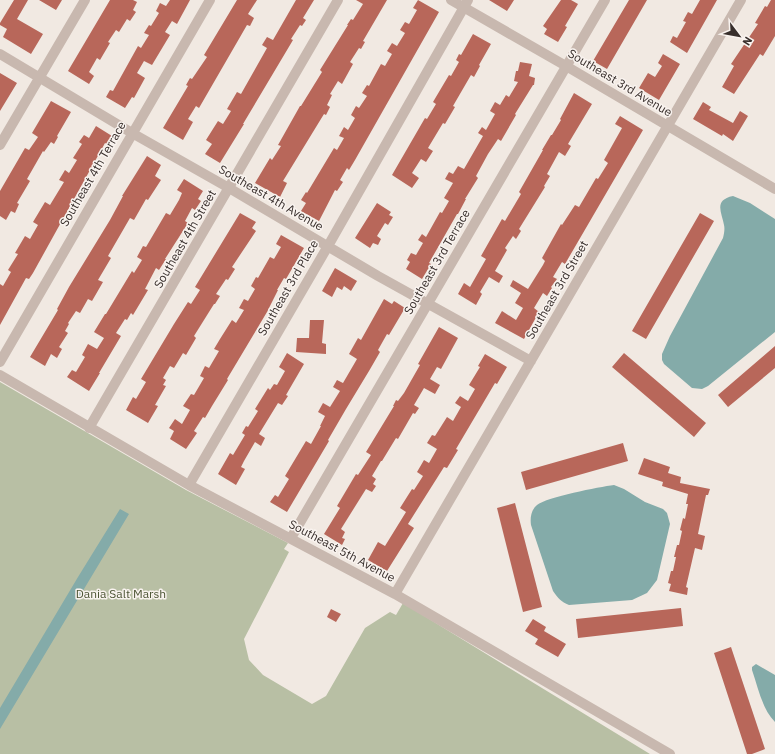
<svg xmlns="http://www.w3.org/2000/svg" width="775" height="754" font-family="'IBM Plex Sans',sans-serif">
	<rect width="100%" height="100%" fill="#f1e9e2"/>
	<path fill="#b8bfa4" d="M0,382L186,490L288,543L284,549L289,552L244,639L249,660L263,675L312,704L326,696L365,628L390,612L396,615L403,603L650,754H0Z"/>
	<path fill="#84aba9" d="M733,196L750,203L775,219V332L708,386L702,389L692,388L664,364L662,360V354L670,336L723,238C724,234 725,229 724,225C722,213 713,200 733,196Z
		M614,485L624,489L645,502L663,509L667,513L670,524L657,580L647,593L632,600L569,605C561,602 558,598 553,591L531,525C530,518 531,510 537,505C547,497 599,487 614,485Z
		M120,509L129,514L0,729V708L78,577Z
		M756,664L775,675V722C762,709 758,687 752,670V667Z"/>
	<path fill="#b8675a" d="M14,0H28L17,19L43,34L31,54L3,37L7,29L0,25V23Z
		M39,0H62L56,10Z
		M110,0H133L137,2L133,10L136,12L130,21L127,19L119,32L116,30L108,42L110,43L100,60L97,58L89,72L94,76L89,84L68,71Z
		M170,0H190L177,24L172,21L165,32L170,35L152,65L144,61L137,73L145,78L134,98L132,97L125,108L106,97L110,90L113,91L138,46L141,48L149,35L144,33L149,25L151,26L159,13L156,11L160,3L166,6Z
		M237,0H257L248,14L254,18L250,26L247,25L199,108L196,106L188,119L193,122L183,140L163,128L188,86L186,85L190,78L192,79L207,57L204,55Z
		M296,0H314L303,18L306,20L302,26L300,25L291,39L293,40L243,124H244L220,163L205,154L212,144L206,140L218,121L223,124L231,111L227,109L237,92L241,94L267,48L262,45L267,37L273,40Z
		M356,0H387L363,41L365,42L361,49L359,48L350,62L353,64L342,84L338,81L330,94L332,95L327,105L330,107L326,115L324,114L283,181L287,183L280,197L255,183L270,158L272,160L281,146L278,145L300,106H301L322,72L320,70L348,25H347L351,19L353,20L363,4Z
		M418,0L439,12L355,160L349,170L347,168L340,180L343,182L337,191L335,190L319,221L301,211L306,203L301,200L306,192L307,193L334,148L337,150L344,138L339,136L344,127L348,130L355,118L351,115L356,106L359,108L367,96L362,93L367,85L369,86L381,64L385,66L392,54L387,51L392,43L397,46L405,33L400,30L405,22L409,24L417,10L413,8Z
		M489,0H514L507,11Z
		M561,0H571L578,4L565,26L567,27L558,42L544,34L547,29L543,26Z
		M629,0H647L607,69L593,61Z
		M700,0H717L687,53L670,42L673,36L677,38L686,22L683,21L688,12L692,14Z
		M771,0H775V36L763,56L760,54L734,94L722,87L734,66L731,64L758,24L755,23L765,6L767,7Z
		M473,34L491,44L479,65L480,66L474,77L471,75L453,106L455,107L445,124L443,123L428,148L433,151L426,162L421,159L412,173L419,178L412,188L392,175L425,118L427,119L436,104L433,102L449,75L451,76L459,62L456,60L459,54L461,55Z
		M663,54L680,64L659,100L639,88L648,73L655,77L662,66L658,63Z
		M520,62L532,64L529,76L535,78L534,85H533L515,114L516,115L501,141L498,139L488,154L476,176L478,178L465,199H466L458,214H457L429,263L431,264L422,279L406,269L410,262L407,260L411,253L416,255L423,243L418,240L422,234L426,237L440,212L442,213L449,201L444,198L453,183L445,179L449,172L453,174L458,166L464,169L483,136L478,133L482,127L486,130L495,114L490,111L495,102L500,105L506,95L509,97L518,82L514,81L516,71H518Z
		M0,73L17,83L0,111Z
		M574,93L592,104L568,144L571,146L565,156L559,152L547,174L550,176L544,186L545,187L519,229L521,231L516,239L513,236L505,248L507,250L495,271L503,276L499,283L489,277L480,292L482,294L476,305L458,294L464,283L470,287L486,259L481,256L502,219L505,221L521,194L519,192L543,150H542L551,135H552L561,120L560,119Z
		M51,101L71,112L57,136L58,137L54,144L51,142L44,152L43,151L27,179L30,181L17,203L19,204L15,213L11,211L6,220L0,216V191L25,148L29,150L38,137L32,133Z
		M703,102L711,107L709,110L733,123L740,111L748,116L733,141L723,134L722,136L693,119Z
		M620,116L643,130L565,264L562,262L553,277L557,279L551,287L552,288L547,296L543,293L534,308L539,312L524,339L495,323L502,311L516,320L523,308L515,303L521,293L510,286L513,280L528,289L543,265L545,261L542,258L561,224L562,225L575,205L579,207L596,178L598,179L608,163L604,160L622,128L615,124Z
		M96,126L112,136L107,144L105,143L33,273L29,279L26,278L0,325V284L3,286L11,272L8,270L18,254L15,253L25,236L30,239L38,225L33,222L45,202L50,205L64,182L59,180L65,170L69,173L77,160L73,158L82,144L79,142L84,135L89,138Z
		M147,156L161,165L155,176L161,180L148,200L146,199L134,220L130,218L108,256L111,258L98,280L103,282L92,301L88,299L80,313L76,311L68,323L69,324L65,331L68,333L59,347L62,349L57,358L51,354L45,366L30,357L58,310L57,309L69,287L110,220L123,196H122Z
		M184,179L203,191L198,199L201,201L195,210L192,208L185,221L188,223L165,259H166L159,270L156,268L145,289L148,290L133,315L131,313L127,320L125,319L116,333L121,336L99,373H100L89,391L67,377L72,370L76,372L85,357L82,355L88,344L97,349L104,338L94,332L105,314H106L132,271L134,273L142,260L137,257L143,246L146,247L166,213L170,215L179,200L182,193L177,190Z
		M377,203L391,212L389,215L393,217L388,225L385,223L377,236L381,239L378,245L373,243L370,248L355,238Z
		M240,213L256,222L252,228L256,231L232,267L235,269L228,280L226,279L216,294L220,296L215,304H214L194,336L196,338L186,355L183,353L174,368L170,366L163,378L166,380L163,385L166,386L155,405L158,406L148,423L126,410L133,397L136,399L146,382L141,379L174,324L188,302L191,304L200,290L195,287Z
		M700,213L714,221L646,339L632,331Z
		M281,235L304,248L286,279L284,278L277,290H278L267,312L227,379L228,380L212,406L205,418L203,417L194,431L197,433L186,449L170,439L174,431L169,428L175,419L182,424L190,410L183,406L191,394L194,395L204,378L200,376L205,366L209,368L219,351L214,349L220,339L232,320L236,323L244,310L239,308L244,299L248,301L255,289L251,286L256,277L258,278L270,257L274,259L281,247L276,244Z
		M335,268L357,281L351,291L344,286L342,290L337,287L332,297L322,291Z
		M384,299L392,304L394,301L405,308L389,335L387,334L378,350L380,352L369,371L346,409L328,440L329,441L287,512L270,502L275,495L278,497L289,479L285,476L306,441L311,444L321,426H320L325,416L318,412L323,403L330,407L340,391L333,387L337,380L343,383L357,359L349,354L358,338L361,340Z
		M310,320H324L322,343L326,344V354L296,352L297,338H309Z
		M439,327L458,338L441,369L437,367L430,379L440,385L435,394L424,388L414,405L419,408L415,414L413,413L398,439L396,438L382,461H381L372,476L376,479L373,484L376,486L372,492L366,489L341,529L345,532L342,538L345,539L342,545L324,534L340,508L337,506L356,474L358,475L371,455L366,452L394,406H393L396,400L398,401L404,393L420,365L418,364Z
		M775,346V368L728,407L718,395Z
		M287,353L304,364L286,395L288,396L282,405L278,403L259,434L265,438L261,446L255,442L244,461L241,467L245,469L236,485L218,474L230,453L233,455L245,435L242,433L246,426L248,427L258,411L255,409L268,388L270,390L274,384L277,385L285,371L279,367Z
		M624,353L706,423L694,437L612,367Z
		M485,354L507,367L497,384L495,383L456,449L458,450L447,468L444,467L408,524L414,528L387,571L368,560L378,542L385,546L406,512L400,508L412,489L414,490L423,476L417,472L424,460L429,463L437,449L427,443L432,435L435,436L447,417L453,421L461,407L455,403L460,396L468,401L475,389L469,385L480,367L478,366Z
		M623,443L628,461L526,490L521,472Z
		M644,458L670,467L668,473L681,477L680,483L710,489L708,495H706L698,534L705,536L702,550L695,548L686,587L688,588L687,595L669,591L671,584L668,583L671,571H673L676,557H674L677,545H679L682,531L680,530L683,518L685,519L688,504H686L688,494L662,486L663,482L638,474Z
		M515,503L542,607L523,612L497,508Z
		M681,608L683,626L578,638L576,619Z
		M331,609L341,614L336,622L327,617Z
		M533,619L546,627L544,631L566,644L558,657L535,644L538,639L525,631Z
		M731,647L765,749L752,754H747L714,653Z"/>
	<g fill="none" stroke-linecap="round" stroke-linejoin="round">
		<path stroke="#c8b8af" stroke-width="10" d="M451,0L566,66L775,189
			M0,54L132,133L229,188L378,276L531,361
			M0,145L85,0
			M0,362L210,0
			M0,375L189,485L395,594L670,754
			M89,428L338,0
			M189,485L328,246L468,0
			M291,538L605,0
			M395,594L741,0"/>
	</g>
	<g text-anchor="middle" stroke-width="3" stroke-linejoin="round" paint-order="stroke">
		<g font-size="12" fill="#382f2c" stroke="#f9f3ef">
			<text transform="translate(620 83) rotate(31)" y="4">Southeast 3rd Avenue</text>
			<text transform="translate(93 174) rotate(-60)" y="4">Southeast 4th Terrace</text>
			<text transform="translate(271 198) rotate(30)" y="4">Southeast 4th Avenue</text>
			<text transform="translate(185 239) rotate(-60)" y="4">Southeast 4th Street</text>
			<text transform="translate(437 262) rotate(-60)" y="4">Southeast 3rd Terrace</text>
			<text transform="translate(288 288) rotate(-60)" y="4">Southeast 3rd Place</text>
			<text transform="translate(557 290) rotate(-60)" y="4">Southeast 3rd Street</text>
			<text transform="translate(342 551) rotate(28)" y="4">Southeast 5th Avenue</text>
		</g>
		<g font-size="12" fill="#4b5433" stroke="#f9f3ef">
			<text x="121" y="598">Dania Salt Marsh</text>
		</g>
	</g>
	<g transform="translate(739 36) rotate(122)" stroke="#f9f3ef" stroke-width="3" paint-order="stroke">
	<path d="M0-3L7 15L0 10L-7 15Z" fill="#382f2c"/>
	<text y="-6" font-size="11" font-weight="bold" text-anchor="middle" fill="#382f2c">N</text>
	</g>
</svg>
